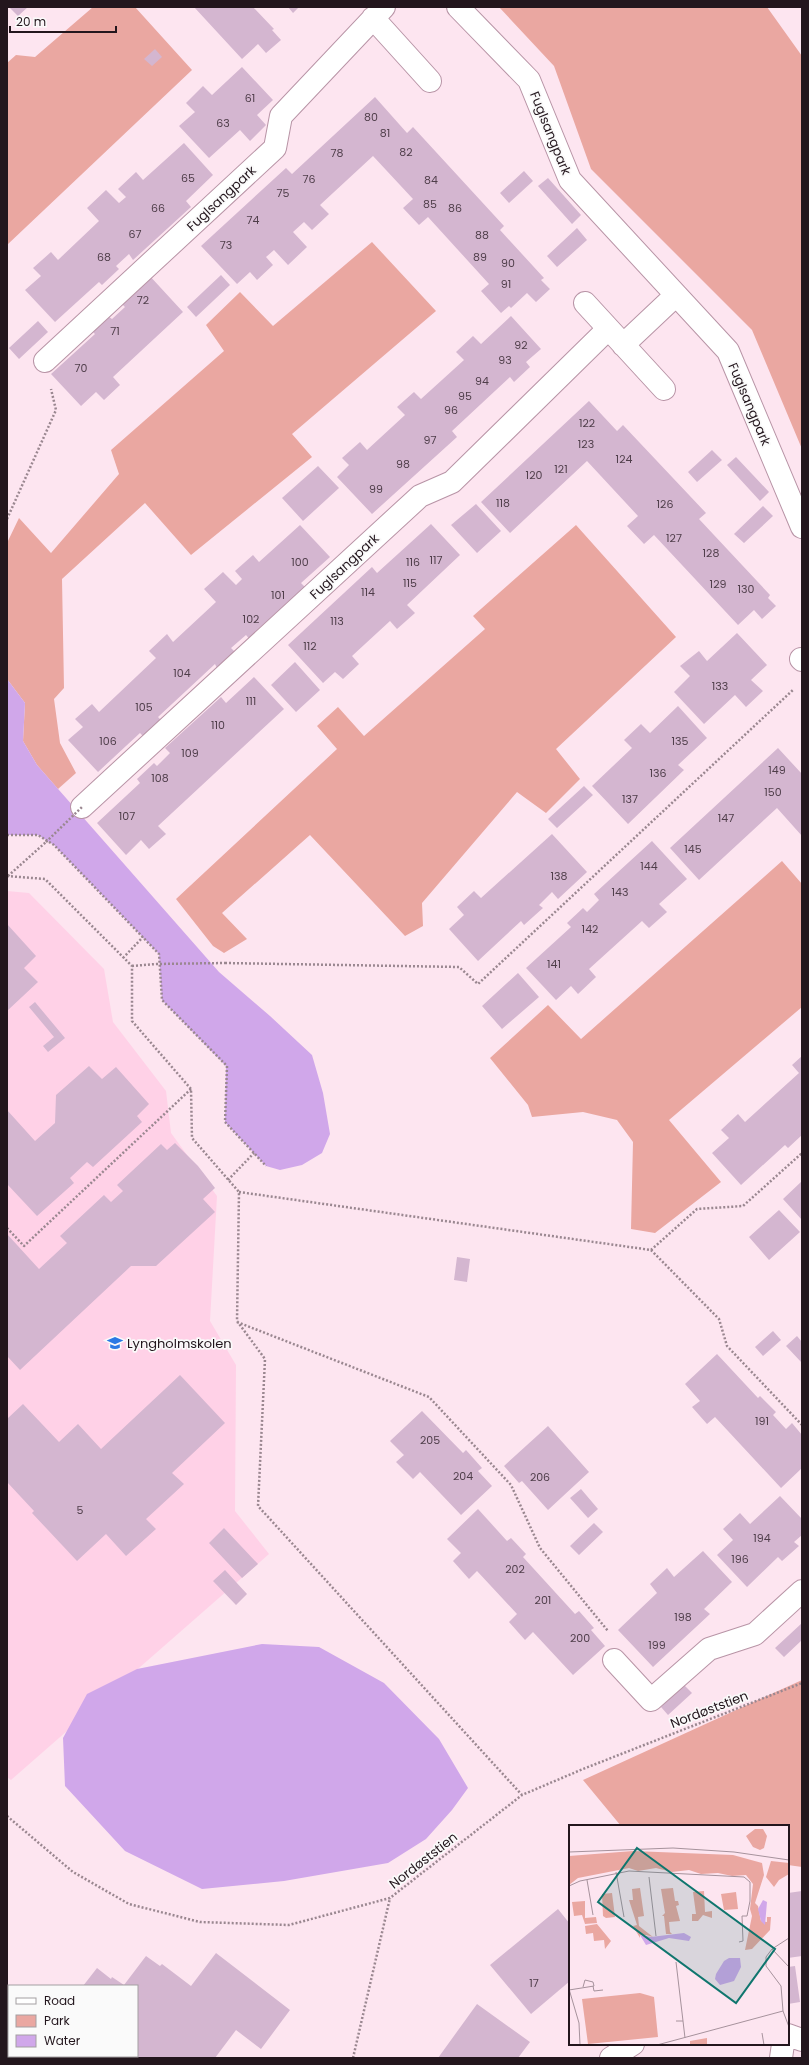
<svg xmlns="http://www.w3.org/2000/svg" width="809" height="2065" font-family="Poppins,sans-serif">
	<rect width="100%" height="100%" fill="#fde5f0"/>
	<path fill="#ffd1e7" d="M7,891L29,893L104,969L113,1022L166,1091L171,1133L217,1196L210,1321L236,1365L235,1511L269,1554L11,1780L7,1777Z"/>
	<path fill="#eaa7a1" d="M93,7H135L192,70L7,245V63L16,55L35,57Z
		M499,7H767L802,56V449L752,330L591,169L554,66Z
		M372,242L436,311L292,434L312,457L191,555L145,503L62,579L64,688L54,699L60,743L76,773L58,789L37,765L23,741L25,703L7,679V543L19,518L51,553L119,474L111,450L224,351L206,325L240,292L273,326Z
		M576,525L676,637L556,749L580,779L546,813L517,792L422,903L423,926L405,936L310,835L222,913L247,939L224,953L213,946L176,899L337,749L317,726L338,707L364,736L485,629L473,616Z
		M782,861L802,884V1007L669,1120L721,1182L655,1233L631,1229L633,1142L617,1120L583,1112L532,1117L528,1105L490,1058L548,1005L581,1039Z
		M802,1680V1867L788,1865V1826H621L583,1780Z"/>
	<path fill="#d0a7ea" d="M7,679L25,703L23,741L37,765L219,972L270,1016L312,1055L323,1093L330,1134L322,1153L302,1165L280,1170L266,1166L225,1122L226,1066L162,1000L159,954L54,845L38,835H7Z
		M262,1644L319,1647L384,1683L439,1739L468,1788L452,1810L426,1839L388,1863L284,1881L202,1889L125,1851L65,1786L63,1738L87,1694L137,1669Z"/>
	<path fill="#d4b6d0" d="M9,7H28L18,16Z
		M194,7H253L274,29L272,30L281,40L266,53L258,44L242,59Z
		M288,7H299L293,13Z
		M155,49L162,57L152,66L144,59Z
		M242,67L273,100L257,115L266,125L250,141L240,130L209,158L179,126L195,112L186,103L203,86L212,95Z
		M375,97L407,133L413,127L504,226L500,230L544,278L541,280L550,289L536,302L527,293L511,308L509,306L501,313L481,291L489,284L428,217L419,225L403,208L413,199L373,156L320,205L329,214L312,230L304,222L293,232L307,247L288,265L274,250L266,257L273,265L257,280L250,272L237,284L201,246L286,168L292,174Z
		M184,143L213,175L186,201L191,207L133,260L129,254L116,266L119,269L102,285L99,282L55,322L25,290L41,276L33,268L51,252L58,260L99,221L87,208L106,190L119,203L126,197L118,189L136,172L143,180Z
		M524,171L533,181L509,203L500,193Z
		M548,178L581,215L572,224L538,186Z
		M577,228L587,240L557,267L547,256Z
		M148,274L183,312L113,377L120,385L104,400L96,392L81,406L51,374L95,334L92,331L108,316L112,319L125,307L119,301Z
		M221,275L230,285L196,317L187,307Z
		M511,316L541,349L526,362L530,367L514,382L510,377L452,431L457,437L372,514L337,477L349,465L342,458L360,442L367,450L405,415L397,407L414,392L421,399L464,360L456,352L473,336L481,344Z
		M38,321L48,332L19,359L9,348Z
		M589,401L617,431L623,425L706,513L699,519L770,595L768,598L776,606L762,619L754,610L738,625L654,535L644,544L627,526L638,516L587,461L510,533L481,502Z
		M712,450L722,460L697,482L688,472Z
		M736,457L769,492L760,501L727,465Z
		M318,466L339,488L303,521L282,498Z
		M476,504L501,531L477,553L451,525Z
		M763,506L773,516L744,543L734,534Z
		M431,524L460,555L407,605L415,613L397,629L390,621L352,656L359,664L343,679L335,672L323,683L288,645L372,567L377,573Z
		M300,525L330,557L301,583L307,589L251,641L246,635L231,648L235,652L217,668L215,664L158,717L161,720L143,736L140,733L98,772L68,740L83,727L75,719L92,704L99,712L156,658L149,651L167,634L173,642L216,602L204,589L223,572L236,585L242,579L235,571L253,555L259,562Z
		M737,633L767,665L751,680L763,691L746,707L735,695L704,724L674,692L690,676L680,666L699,651L707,661Z
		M295,662L320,690L296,712L271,685Z
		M254,677L284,709L158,826L166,834L149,849L141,840L126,855L97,823L140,783L137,779L154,763L157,766L170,753L165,748L221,697L226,703Z
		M678,706L707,738L678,765L684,770L628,824L592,786L632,748L624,740L641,724L650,733Z
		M778,748L802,774V836L777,808L699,880L670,848Z
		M584,786L593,795L557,828L548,819Z
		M552,834L587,872L558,899L552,892L539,905L543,908L524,925L521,921L478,961L449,929L464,915L457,907L474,891L481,898Z
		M652,841L687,879L659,904L667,912L649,928L642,921L589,969L596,977L578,994L571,986L556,1000L526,968L571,927L567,923L583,908L587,912L599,900L594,894Z
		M7,924L36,956L24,968L38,982L7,1011Z
		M518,973L539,997L502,1029L482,1006Z
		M35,1002L65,1038L48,1052L43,1046L54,1037L29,1007Z
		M802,1056V1135L788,1148L785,1145L741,1185L712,1153L729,1138L721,1130L738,1114L745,1122L799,1073L792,1065Z
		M89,1066L102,1079L116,1067L149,1104L137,1116L142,1122L93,1167L87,1162L70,1178L74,1183L37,1216L7,1184V1110L35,1141L55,1123L56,1095Z
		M175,1143L198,1166L215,1188L203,1199L215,1212L156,1266H131L20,1370L7,1356V1234L39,1269L67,1243L60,1236L104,1195L111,1202L123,1191L117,1185L161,1144L167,1150Z
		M802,1181V1220L783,1199Z
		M779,1210L800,1232L769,1260L749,1237Z
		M457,1257L470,1259L467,1282L454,1280Z
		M773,1331L781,1340L763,1356L755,1347Z
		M797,1336L802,1342V1363L786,1346Z
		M717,1354L758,1398L760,1396L776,1412L773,1415L786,1429L792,1423L802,1435V1468L781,1488L715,1417L707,1424L692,1407L700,1401L685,1384Z
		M180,1375L225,1423L172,1473L184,1484L146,1519L156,1529L126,1556L106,1534L77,1561L32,1513L34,1511L7,1482V1419L23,1404L59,1442L78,1424L101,1449Z
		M422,1411L463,1453L466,1450L482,1468L478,1471L492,1486L461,1515L420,1472L413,1479L396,1462L404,1455L390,1441Z
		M548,1426L589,1472L548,1510L522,1481L519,1483L504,1466Z
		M581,1489L598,1509L588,1518L570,1498Z
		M780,1496L802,1519V1535L794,1542L799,1546L782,1561L778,1557L747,1587L717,1555L733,1540L723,1529L740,1513L750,1524Z
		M478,1509L507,1541L511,1538L526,1554L523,1557L575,1614L579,1611L594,1628L591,1630L605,1646L573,1675L533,1632L525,1640L509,1622L517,1614L477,1571L469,1579L453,1561L461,1553L447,1539Z
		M594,1523L603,1532L579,1555L570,1546Z
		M224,1528L258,1564L242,1578L209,1543Z
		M703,1551L732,1582L704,1609L710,1614L653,1667L618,1630L657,1593L650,1584L667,1568L674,1577Z
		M225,1570L247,1594L236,1605L213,1581Z
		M802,1623V1640L784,1657L775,1648Z
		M684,1685L692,1693L668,1715L661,1707Z
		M802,1891V1956L788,1958V1893Z
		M558,1909L570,1924V1981L531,2014L490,1965Z
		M216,1953L290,2010L261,2049L236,2030L215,2058H77L74,2056H137V1986H83L97,1968L111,1979L112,1977L124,1985L146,1956L160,1966L162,1964L191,1986Z
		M795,1966L800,2002L788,2004V1967Z
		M477,2004L530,2042L518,2058H438Z"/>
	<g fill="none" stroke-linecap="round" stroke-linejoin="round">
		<g stroke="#b894a6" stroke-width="24">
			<path id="minor" d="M458,7L529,80L570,180L728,351L802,527
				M373,18L430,81
				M585,303L664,389
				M623,345L675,296
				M45,361L275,148L281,116L384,7
				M801,659L802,660
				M82,807L420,496L452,482L608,329
				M614,1660L651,1700L709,1649L755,1634L802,1591
				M788,2035L802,2040
				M611,2058L633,2044
				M781,2058L783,2044"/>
		</g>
		<path stroke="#9a8790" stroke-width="2.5" stroke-dasharray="2 2" stroke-linecap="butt" d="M7,519L56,410L51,389
			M7,835H38L54,845L159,954L162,1000L227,1066L225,1122L266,1166
			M7,876L45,879L132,966V1021L191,1089L192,1138L239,1192L237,1321L265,1359L258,1506L522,1795
			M8,876L46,842
			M123,958L143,937
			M225,963L459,967L478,984L794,689
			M132,966L156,964
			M228,1180L254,1153
			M239,1192L651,1250L697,1209L743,1206L802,1153
			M7,1228L24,1246L191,1089
			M651,1250L719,1319L727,1346L802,1425
			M237,1322L429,1397L511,1485L540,1548L608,1631
			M7,1816L73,1872L129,1904L200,1922L289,1925L390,1898L522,1795L583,1769L802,1683
			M7,2038L9,2039
			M31,2056L33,2058
			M353,2058L390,1898"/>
		<use href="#minor" stroke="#fff" stroke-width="22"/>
		<path stroke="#9a8790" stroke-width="2.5" stroke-dasharray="2 2" stroke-linecap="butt" d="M46,842L82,807
			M156,964L225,963"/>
	</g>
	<defs>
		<g id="school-bare" transform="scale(1.2)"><path d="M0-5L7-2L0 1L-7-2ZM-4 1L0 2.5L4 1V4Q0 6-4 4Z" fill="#2a79e4" stroke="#fafafa" stroke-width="2.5" paint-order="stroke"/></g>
	</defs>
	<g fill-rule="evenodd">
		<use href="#school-bare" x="115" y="1343"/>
	</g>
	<g text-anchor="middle" stroke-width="3.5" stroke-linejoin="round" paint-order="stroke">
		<g font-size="11" fill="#4f3e4a">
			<text x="250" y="102">61</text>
			<text x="371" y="121">80</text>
			<text x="223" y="127">63</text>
			<text x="385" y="137">81</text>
			<text x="406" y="156">82</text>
			<text x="337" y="157">78</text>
			<text x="188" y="182">65</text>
			<text x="309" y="183">76</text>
			<text x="431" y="184">84</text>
			<text x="283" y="197">75</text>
			<text x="430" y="208">85</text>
			<text x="158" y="212">66</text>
			<text x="455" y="212">86</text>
			<text x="253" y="224">74</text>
			<text x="135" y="238">67</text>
			<text x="482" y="239">88</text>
			<text x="226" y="249">73</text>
			<text x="104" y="261">68</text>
			<text x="480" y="261">89</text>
			<text x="508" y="267">90</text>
			<text x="506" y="288">91</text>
			<text x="143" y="304">72</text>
			<text x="115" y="335">71</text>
			<text x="521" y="349">92</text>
			<text x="505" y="364">93</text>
			<text x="81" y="372">70</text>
			<text x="482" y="385">94</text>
			<text x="465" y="400">95</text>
			<text x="451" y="414">96</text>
			<text x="587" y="427">122</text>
			<text x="430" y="444">97</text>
			<text x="586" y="448">123</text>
			<text x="624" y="463">124</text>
			<text x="403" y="468">98</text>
			<text x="561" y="473">121</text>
			<text x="534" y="479">120</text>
			<text x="376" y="493">99</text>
			<text x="503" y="507">118</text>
			<text x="665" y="508">126</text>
			<text x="674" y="542">127</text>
			<text x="711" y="557">128</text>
			<text x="436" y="564">117</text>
			<text x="300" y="566">100</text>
			<text x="413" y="566">116</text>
			<text x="410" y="587">115</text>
			<text x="718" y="588">129</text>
			<text x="746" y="593">130</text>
			<text x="368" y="596">114</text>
			<text x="278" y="599">101</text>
			<text x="251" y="623">102</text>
			<text x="337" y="625">113</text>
			<text x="310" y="650">112</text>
			<text x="182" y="677">104</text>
			<text x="720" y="690">133</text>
			<text x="251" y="705">111</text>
			<text x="144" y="711">105</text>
			<text x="218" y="729">110</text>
			<text x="108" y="745">106</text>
			<text x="680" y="745">135</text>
			<text x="190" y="757">109</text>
			<text x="777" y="774">149</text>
			<text x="658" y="777">136</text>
			<text x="160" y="782">108</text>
			<text x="773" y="796">150</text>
			<text x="630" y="803">137</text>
			<text x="127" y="820">107</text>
			<text x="726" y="822">147</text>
			<text x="693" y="853">145</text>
			<text x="649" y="870">144</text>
			<text x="559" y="880">138</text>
			<text x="620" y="896">143</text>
			<text x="590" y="933">142</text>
			<text x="554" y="968">141</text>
			<text x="762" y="1425">191</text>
			<text x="430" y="1444">205</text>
			<text x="463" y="1480">204</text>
			<text x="540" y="1481">206</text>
			<text x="80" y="1514">5</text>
			<text x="762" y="1542">194</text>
			<text x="740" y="1563">196</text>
			<text x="515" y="1573">202</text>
			<text x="543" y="1604">201</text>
			<text x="683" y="1621">198</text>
			<text x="580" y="1642">200</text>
			<text x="657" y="1649">199</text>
			<text x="534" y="1987">17</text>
		</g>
		<g font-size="13" fill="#23161d" stroke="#fafafa">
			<text transform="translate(551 133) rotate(68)" y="5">Fuglsangpark</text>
			<text transform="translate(221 198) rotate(-43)" y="5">Fuglsangpark</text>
			<text transform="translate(750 404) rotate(67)" y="5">Fuglsangpark</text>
			<text transform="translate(344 566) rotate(-43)" y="5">Fuglsangpark</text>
			<text transform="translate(709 1709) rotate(-21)" y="5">Nordøststien</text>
			<text transform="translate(423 1860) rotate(-38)" y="5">Nordøststien</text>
		</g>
		<g font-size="13" fill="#23161d" stroke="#fafafa" text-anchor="start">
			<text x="127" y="1348">Lyngholmskolen</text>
		</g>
	</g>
	<g transform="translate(569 1825)">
		<rect width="220" height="220" fill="#fde5f0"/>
		<path d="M186,4H194L198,11L195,23L191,25L184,22L177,11ZM64,26L164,30L193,38L195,50L186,78L189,81L192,96L198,97V92H202L201,105L183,124L176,125L183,91L181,84L184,59L177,50L163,51L149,48L132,49L120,45L103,47L87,43L69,46L60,43L9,53L0,60V31ZM202,36L220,38V49L210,55L205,62L197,52ZM71,63L75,91L69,92L70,101L84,112L77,110H71V113L64,101L68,100L60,75H64L63,64ZM104,63L106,76H109L110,80L107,81L111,96L100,97L101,107L103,109H97L95,91H93L96,88L92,64ZM135,66L136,87L143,86V93L134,90L129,96H123V89H127L124,67ZM167,67L169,84L155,85L152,69ZM43,68L46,92L37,93L34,91L33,69ZM16,76V93L27,92L28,98L16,99L13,90L5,91L3,77ZM28,99L42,116L36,124L35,115L25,116L24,108L17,109L16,101ZM71,168L85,172L89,212L19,219L13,174ZM138,213V220H121V216Z" fill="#eaa7a1"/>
		<path d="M194,75L198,77L196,100L192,96L189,84ZM115,108L122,112L120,116L100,113L77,120L71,110L82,112ZM160,133H171L172,142L165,156L151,160L146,154L147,149L155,136Z" fill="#d0a7ea"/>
		<path fill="none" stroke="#a6929c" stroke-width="1" d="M0,27L104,23L165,27L220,35M47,47L55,92M80,52L87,111M18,55L24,90M0,61L11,56L60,46L175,52L181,57V76L178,91H173L174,116L170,117M203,124L220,142M107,137L114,196M24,161L25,166L34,165M0,164L10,198L11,220M0,165L25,161L24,157L16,155L14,162M214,186L212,161L197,141V132L203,124L220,113M214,186L220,202M107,196H114L116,213M193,208L195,220M88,220L214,186"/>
		<path fill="#0f766e" fill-opacity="0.15" stroke="#0f766e" stroke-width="2" d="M68,23L206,124L167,178L29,77Z"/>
		<rect width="220" height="220" fill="none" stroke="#23161d" stroke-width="2"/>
	</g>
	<rect width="809" height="2065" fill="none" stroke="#23161d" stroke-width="16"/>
	<rect x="8" y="1985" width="130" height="72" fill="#fafafa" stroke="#a49fa2"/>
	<rect x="16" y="1998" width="20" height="6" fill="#ffffff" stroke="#a49fa2"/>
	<text x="44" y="2005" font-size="12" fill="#23161d">Road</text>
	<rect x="16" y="2015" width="20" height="12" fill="#eaa7a1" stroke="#a49fa2"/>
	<text x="44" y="2025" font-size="12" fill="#23161d">Park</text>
	<rect x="16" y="2035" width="20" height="12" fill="#d0a7ea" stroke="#a49fa2"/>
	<text x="44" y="2045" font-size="12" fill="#23161d">Water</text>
	<path d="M10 26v6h106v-6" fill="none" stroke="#23161d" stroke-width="2"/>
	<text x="16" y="26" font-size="12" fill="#23161d" stroke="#fafafa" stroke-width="3" paint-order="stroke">20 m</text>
</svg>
